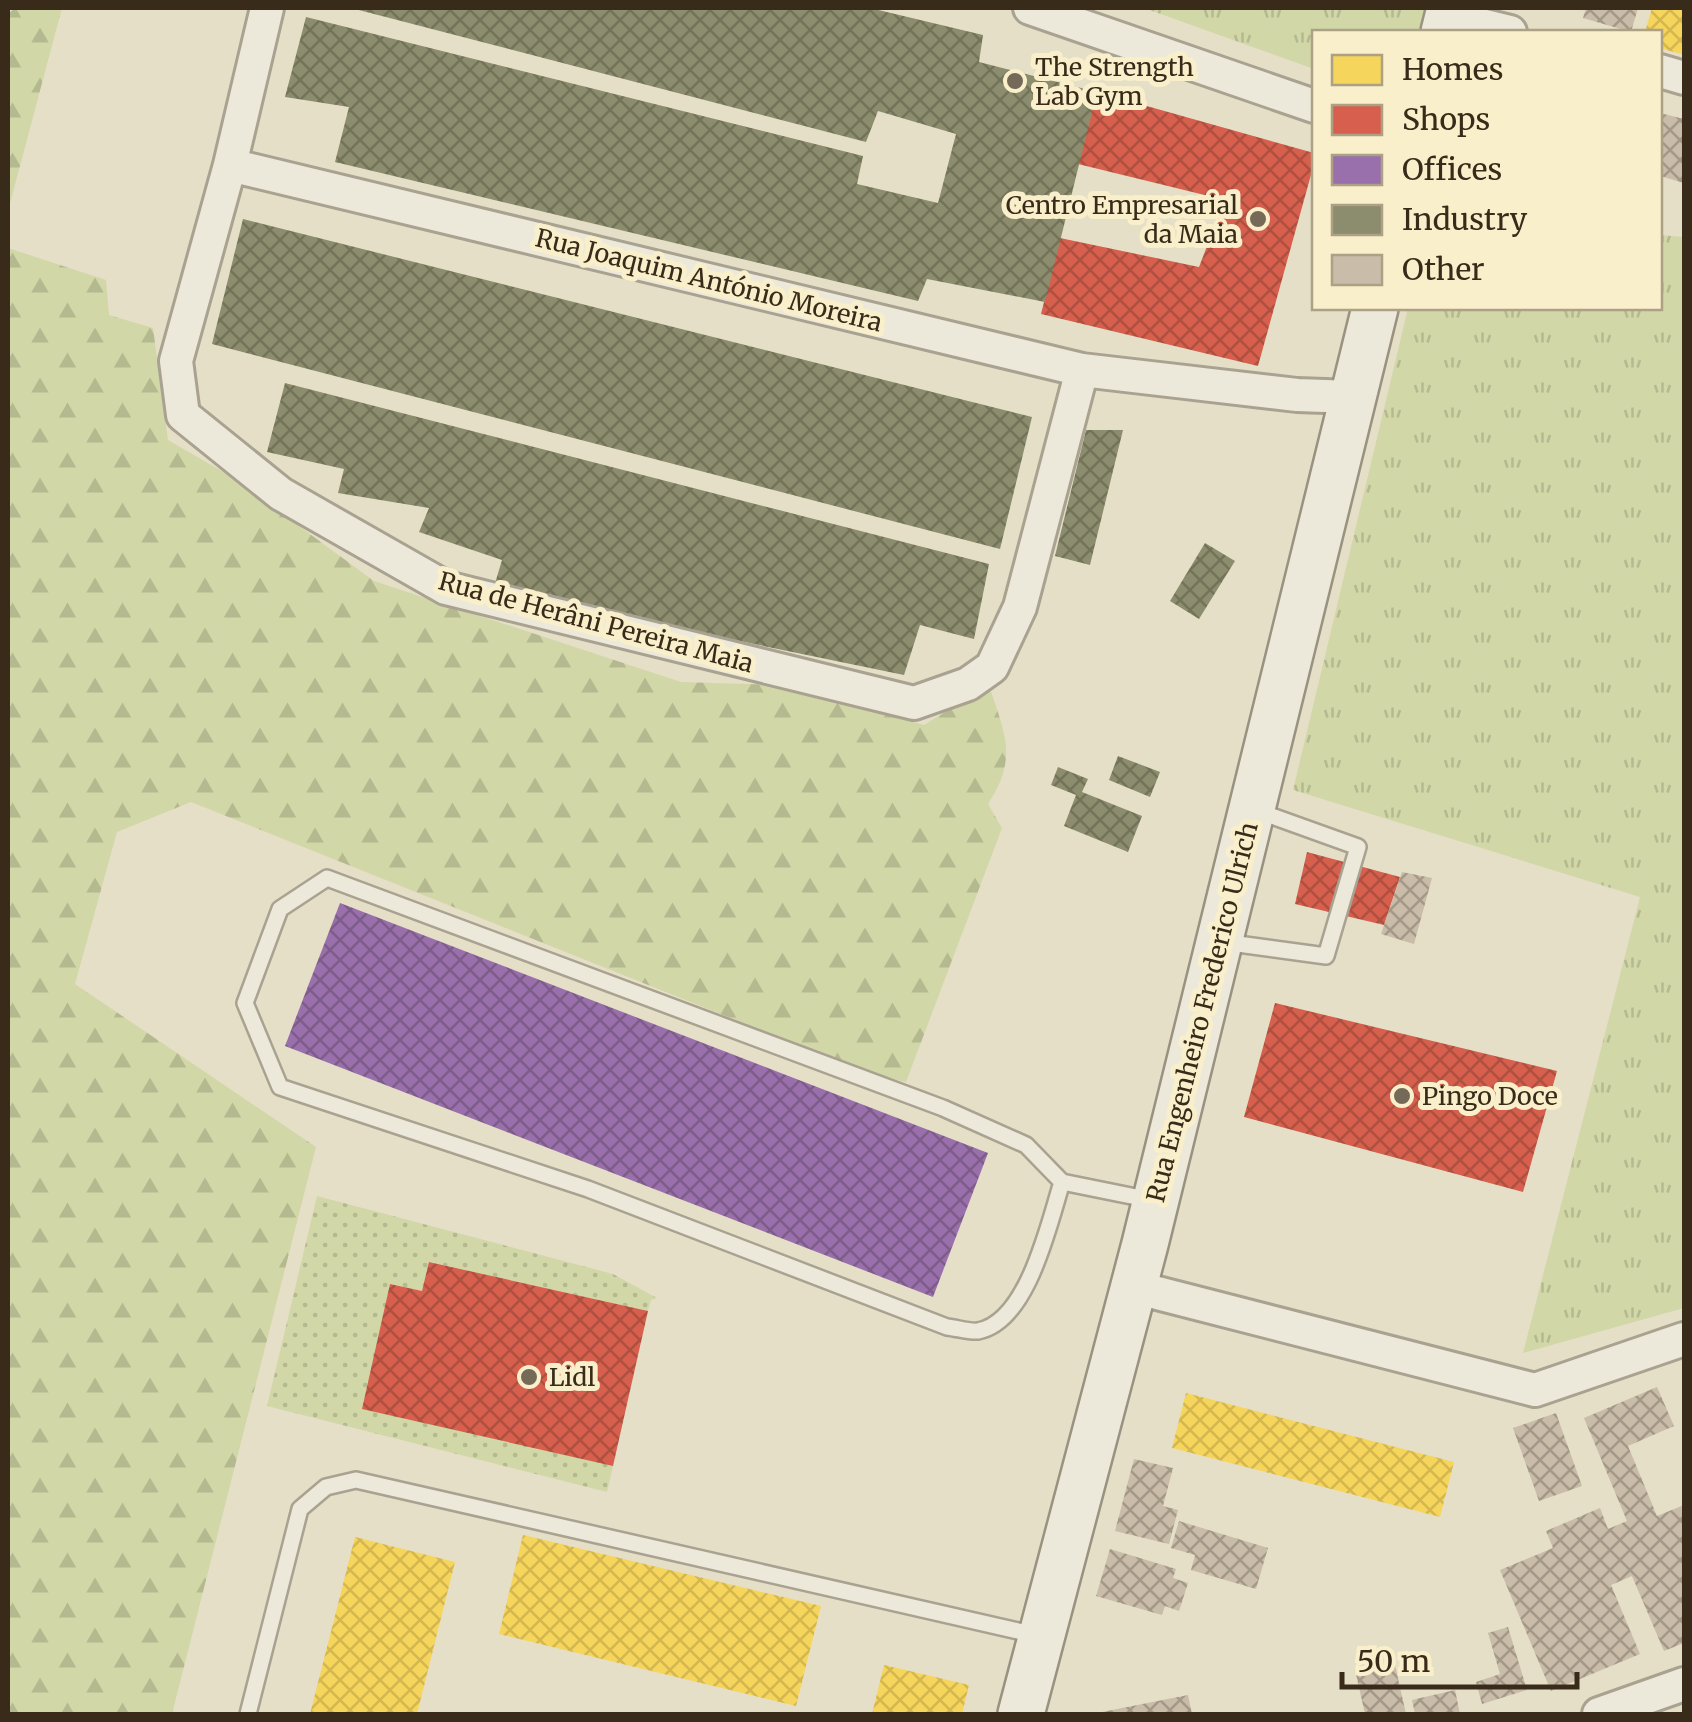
<svg xmlns="http://www.w3.org/2000/svg" width="1692" height="1722" font-family="Merriweather,serif">
	<defs>
		<pattern id="grass-tufts" width="24" height="20" patternUnits="userSpaceOnUse" patternTransform="scale(2.5)"><rect width="24" height="20" fill="#d2d7a8"/><path d="M3 7l-1-3M5 7V3M7 7l1-3M15 17l-1-3M17 17v-4M19 17l1-3" fill="none" stroke="#b5b990"/></pattern>
		<pattern id="forest-firs" width="22" height="20" patternUnits="userSpaceOnUse" patternTransform="scale(2.5)"><rect width="22" height="20" fill="#d2d7a8"/><path d="M5 1l3.5 6h-7zM16 11l3.5 6h-7z" fill="#b5b990"/></pattern>
		<pattern id="park-dots" width="8" height="8" patternUnits="userSpaceOnUse" patternTransform="scale(2.5)"><rect width="8" height="8" fill="#d2d7a8"/><path d="M2 2h.1M6 6h.1" fill="none" stroke="#b5b990" stroke-width="1.8" stroke-linecap="round"/></pattern>
		<pattern id="homes-cross-hatch" width="8" height="8" patternUnits="userSpaceOnUse" patternTransform="scale(2.5)"><rect width="8" height="8" fill="#f6d55c"/><path d="M0 0l8 8M0 8l8-8" fill="none" stroke="#d4b74f"/></pattern>
		<pattern id="shops-cross-hatch" width="8" height="8" patternUnits="userSpaceOnUse" patternTransform="scale(2.5)"><rect width="8" height="8" fill="#d6604d"/><path d="M0 0l8 8M0 8l8-8" fill="none" stroke="#af4f3f"/></pattern>
		<pattern id="offices-cross-hatch" width="8" height="8" patternUnits="userSpaceOnUse" patternTransform="scale(2.5)"><rect width="8" height="8" fill="#9970ab"/><path d="M0 0l8 8M0 8l8-8" fill="none" stroke="#7e5c8a"/></pattern>
		<pattern id="industry-cross-hatch" width="8" height="8" patternUnits="userSpaceOnUse" patternTransform="scale(2.5)"><rect width="8" height="8" fill="#8c8c6e"/><path d="M0 0l8 8M0 8l8-8" fill="none" stroke="#73735a"/></pattern>
		<pattern id="building-cross-hatch" width="8" height="8" patternUnits="userSpaceOnUse" patternTransform="scale(2.5)"><rect width="8" height="8" fill="#c9bca8"/><path d="M0 0l8 8M0 8l8-8" fill="none" stroke="#a49988"/></pattern>
	</defs>
	<rect width="100%" height="100%" fill="#e5dfc7"/>
	<path fill="url(#grass-tufts)" d="M1144,8H1426L1420,32H1314V69Z
		M1660,235L1684,237V1308L1523,1353L1640,897L1293,790L1408,308H1660Z"/>
	<path fill="url(#forest-firs)" d="M15,8H62L8,211V14Z
		M8,248L106,280L109,315L153,328L168,440L232,477L374,581L681,682L779,685L924,725L989,685C1004,733 1019,757 988,804L1002,828L906,1082L868,1073L191,802L117,832L75,984L316,1147L172,1714H8Z"/>
	<path fill="url(#park-dots)" d="M317,1196L613,1274L657,1298L651,1300L648,1311L430,1262L422,1291L390,1284L613,1466L607,1492L267,1406Z"/>
	<path fill="url(#homes-cross-hatch)" d="M1652,8H1684V55L1660,48V32H1645Z
		M1186,1393L1454,1462L1440,1517L1172,1448Z
		M523,1535L821,1606L796,1706L499,1634Z
		M355,1537L455,1562L417,1714H310Z
		M884,1665L969,1685L962,1714H872Z"/>
	<path fill="url(#shops-cross-hatch)" d="M1097,92L1314,153V164L1258,366L1041,314L1060,238L1199,267L1225,200L1078,164Z
		M1307,852L1400,877L1384,925L1295,904Z
		M1275,1003L1557,1071L1523,1192L1244,1117Z
		M429,1262L648,1311L613,1466L362,1409L390,1284L422,1291Z"/>
	<path fill="url(#offices-cross-hatch)" d="M340,903L988,1153L933,1297L285,1046Z"/>
	<path fill="url(#industry-cross-hatch)" d="M351,8H870L983,35L979,62L1097,92L1045,302L927,279L918,301L335,162L349,107L285,97L306,17L863,156L857,184L938,203L956,134L878,111L866,142Z
		M243,219L1032,417L1000,549L212,344Z
		M285,383L989,564L974,639L920,625L904,675L493,590L502,560L419,532L429,508L338,493L344,469L267,452Z
		M1086,430H1123L1090,565L1055,556Z
		M1205,543L1235,561L1199,619L1170,601Z
		M1118,756L1160,772L1150,797L1109,780Z
		M1058,767L1088,779L1082,792L1142,816L1128,852L1064,826L1076,795L1051,785Z"/>
	<path fill="url(#building-cross-hatch)" d="M1586,8H1638L1631,32L1583,18Z
		M1660,113L1684,119V183L1660,176Z
		M1402,872L1432,878L1414,944L1381,934Z
		M1657,1387L1674,1426L1628,1446L1657,1516L1684,1505V1643L1664,1651L1632,1576L1611,1585L1640,1654L1551,1691L1500,1570L1553,1548L1546,1531L1600,1508L1608,1529L1627,1521L1584,1418Z
		M1556,1413L1582,1486L1539,1501L1513,1428Z
		M1134,1459L1173,1468L1163,1506L1178,1510L1169,1544L1115,1531Z
		M1179,1521L1268,1548L1256,1589L1191,1570L1195,1555L1171,1548Z
		M1110,1549L1176,1569L1173,1578L1188,1583L1179,1611L1165,1606L1162,1615L1096,1596Z
		M1508,1627L1527,1690L1482,1704L1476,1682L1500,1674L1488,1633Z
		M1395,1665L1406,1714H1365L1356,1674Z
		M1455,1690L1460,1714H1415L1412,1700Z
		M1188,1695L1192,1714H1097V1713Z"/>
	<g fill="none" stroke-linecap="round" stroke-linejoin="round">
		<g stroke="#a9a291" stroke-width="20">
			<path id="lane" d="M1223,942L1326,956L1358,847L1255,810
				M1062,1182C1049,1223 1028,1322 978,1331C969,1332 957,1328 947,1327L588,1189L280,1087L245,1003L280,909L327,878L943,1108L1026,1145L1062,1182L1151,1200
				M248,1714L300,1509L326,1487L356,1480L1040,1636"/>
		</g>
		<g stroke="#a9a291" stroke-width="38">
			<path id="street" d="M267,8L230,165L1082,370L1297,395L1353,397
				M1030,8L1314,106
				M1448,17L1510,32
				M1660,71L1684,78
				M230,165L176,361L183,415L281,494L446,588L914,703L968,684L992,667L1020,607L1082,370
				M1134,1287L1535,1390L1684,1339
				M1599,1714L1684,1684"/>
		</g>
		<g stroke="#999281" stroke-width="50">
			<path id="secondary" d="M1444,32L1450,8
				M1021,1714L1145,1244L1375,308"/>
		</g>
		<use href="#lane" stroke="#ece8da" stroke-width="15"/>
		<use href="#street" stroke="#ece8da" stroke-width="32"/>
		<use href="#secondary" stroke="#ece8da" stroke-width="45"/>
	</g>
	<g fill="#756a57" stroke="#f9efcb" stroke-width="4">
		<circle cx="1015" cy="81" r="10"/>
		<circle cx="1258" cy="219" r="10"/>
		<circle cx="1402" cy="1096" r="10"/>
		<circle cx="529" cy="1377" r="10"/>
	</g>
	<g text-anchor="middle" stroke-width="10" stroke-linejoin="round" paint-order="stroke">
		<g font-size="25" fill="#382b1a" stroke="#f9efcb" text-anchor="start">
			<text x="1035" y="76">The Strength<tspan x="1035" dy="29">Lab Gym</tspan></text>
			<text x="1238" y="214" text-anchor="end">Centro Empresarial<tspan x="1238" dy="29">da Maia</tspan></text>
			<text x="1422" y="1105">Pingo Doce</text>
			<text x="549" y="1386">Lidl</text>
		</g>
		<g font-size="25" fill="#382b1a" stroke="#f9efcb">
			<text transform="translate(709 280) rotate(14)" y="9">Rua Joaquim António Moreira</text>
			<text transform="translate(596 622) rotate(15)" y="9">Rua de Herâni Pereira Maia</text>
			<text transform="translate(1202 1012) rotate(-76)" y="9">Rua Engenheiro Frederico Ulrich</text>
		</g>
	</g>
	<rect width="1692" height="1722" fill="none" stroke="#382b1a" stroke-width="20"/>
	<rect x="1312" y="30" width="350" height="280" fill="#f9efcb" stroke="#aca184" stroke-width="2.5"/>
	<rect x="1332" y="55" width="50" height="30" fill="#f6d55c" stroke="#aca184" stroke-width="2.5"/>
	<text x="1402" y="80" font-size="30" fill="#382b1a">Homes</text>
	<rect x="1332" y="105" width="50" height="30" fill="#d6604d" stroke="#aca184" stroke-width="2.5"/>
	<text x="1402" y="130" font-size="30" fill="#382b1a">Shops</text>
	<rect x="1332" y="155" width="50" height="30" fill="#9970ab" stroke="#aca184" stroke-width="2.5"/>
	<text x="1402" y="180" font-size="30" fill="#382b1a">Offices</text>
	<rect x="1332" y="205" width="50" height="30" fill="#8c8c6e" stroke="#aca184" stroke-width="2.5"/>
	<text x="1402" y="230" font-size="30" fill="#382b1a">Industry</text>
	<rect x="1332" y="255" width="50" height="30" fill="#c9bca8" stroke="#aca184" stroke-width="2.5"/>
	<text x="1402" y="280" font-size="30" fill="#382b1a">Other</text>
	<path d="M1342 1672v15h235v-15" fill="none" stroke="#382b1a" stroke-width="5"/>
	<text x="1357" y="1672" font-size="30" fill="#382b1a" stroke="#f9efcb" stroke-width="8" paint-order="stroke">50 m</text>
</svg>
